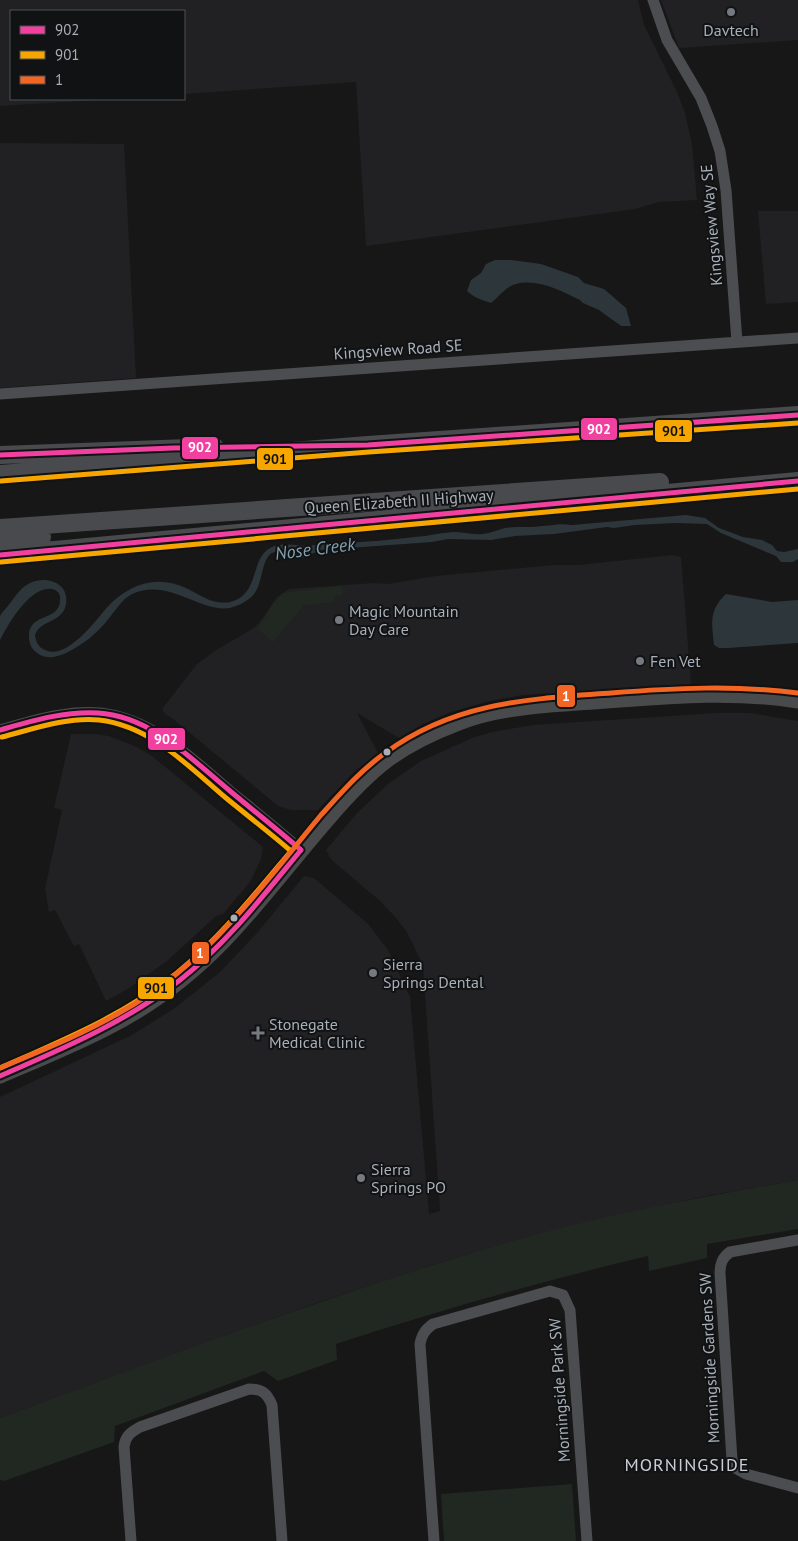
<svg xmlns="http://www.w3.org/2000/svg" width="798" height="1541" font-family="'PT Sans',sans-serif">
	<rect width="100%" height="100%" fill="#171717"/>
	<path fill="#212123" d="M0,0H638L644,25L677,92L685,113L692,144L697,200L659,202L635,209L366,246L356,82L184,94V11H11V99H115L0,106Z
		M661,0H798V40L679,48Z
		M0,143L124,144L136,378L0,388Z
		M758,211H798V302L766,304Z
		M672,555L681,557L691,684L522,695L490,701L451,712L423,724L399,738L357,713L378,753L353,773L318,810H291L278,806L173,719L165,714L162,709L196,665L216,650L254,628L260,622L277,597L289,589L374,583L388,584L436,576L554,565H579Z
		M716,713H750L798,721V1180L706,1196L625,1214L533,1236L439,1263L322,1301L0,1418V1097L132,1035L175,1008L220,972L257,933L304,876L314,878L368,924L388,950L410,997L429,1214L440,1211L423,965L407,932L396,918L380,901L334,862L330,858L326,850L357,813L389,783L421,761L472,738L492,732L533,725Z
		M71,734H96L109,736L139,748L152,756L263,847L261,859L250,882L223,914L216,916L167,961L128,989L106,1001L79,944L74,946L55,910L49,912L45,889L62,810L54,808Z"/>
	<path fill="#212821" d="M342,586L343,595L334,596V602L304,605L273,642L258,629L273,604L283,593Z
		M798,1180V1229L707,1244V1258L649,1271L648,1256C543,1281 439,1310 336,1344L337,1360L278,1381L264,1371L115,1426L114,1442L4,1481L0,1480V1418C176,1354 351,1286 531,1236C619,1212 709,1196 798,1180Z
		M572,1484L576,1541H444L441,1494Z"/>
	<path fill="#2d363a" d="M511,260L541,264L578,277L584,283L604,289L626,308L631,326H621L599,310L583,303L580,300C562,291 537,278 516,284C505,287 499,297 491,303C482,300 473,297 467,291L471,280L481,273L486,264L495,260Z
		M686,515L705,518L719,528L743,537L762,540L772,545L777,551L784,552L798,549V559L793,562H781L776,556L721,533L707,524L676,523L635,525L614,528L607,527L554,534L515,536L491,540L448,539L432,542L321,550L302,558L300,556L299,551L275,552C262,554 263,580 256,591C252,598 244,603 236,606C208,618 176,582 141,591C124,595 120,605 110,617C99,632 83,645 66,653C61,655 54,658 48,657C42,657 36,653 32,648C30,644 29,641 29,637C28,612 60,622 60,600C61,595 58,590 52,589C30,586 9,623 0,640C0,633 0,622 0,616C1,613 5,610 7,607C13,600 18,591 25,586C40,574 70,580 66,604C63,623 41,619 35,635C36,642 38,647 45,650C66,660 93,624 104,611C126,585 156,573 188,589C202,596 213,605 230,602C261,595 249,557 272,547C281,543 296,545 306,546C313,546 321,543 328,543C333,542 338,543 343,543C367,542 391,540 415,537C428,536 440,533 453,532C463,532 472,535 483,534C490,533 497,530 505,528C517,526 530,528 542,526C556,525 558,523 572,525Z
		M726,594L772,602L798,600V643L728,648H719L714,645C712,624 708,611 726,594Z"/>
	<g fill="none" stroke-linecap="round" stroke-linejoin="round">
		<path stroke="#4c4d50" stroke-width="11" d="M653,0L667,40L701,98L712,126L720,151L726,190L737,342
			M0,394L798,338
			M0,730C33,721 66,710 100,713C154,719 192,759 231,792C255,811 278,830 301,850
			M798,1240L730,1252C722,1258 720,1264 720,1273L732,1460L737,1469L746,1474L798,1488
			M131,1541L124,1447C125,1436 131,1432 140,1427L249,1389C262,1389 267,1393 272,1405L282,1541
			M434,1541L420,1344C422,1334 425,1330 433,1324L550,1291L563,1295L570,1310L587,1541"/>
		<path stroke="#494a4c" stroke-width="15" d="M0,1076C35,1061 72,1046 107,1028C149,1007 190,976 223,942C261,903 293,859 329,818C347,797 366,776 389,759C410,744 435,732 459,723C499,707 550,705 593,702C663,697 728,690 798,701"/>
		<path stroke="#494a4d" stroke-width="18" d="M0,455L215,447
			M0,474L368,445L798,415
			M0,528L660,482
			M0,541L42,537
			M0,555L798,481"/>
		<g stroke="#111213" stroke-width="9">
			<path id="bus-1" d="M0,455L173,448L368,445L798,415
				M0,555L798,481
				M0,730C32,721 64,711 98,713C151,716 191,759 230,791C254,811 278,830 301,850
				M0,1076C62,1049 126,1022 180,980C227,943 263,896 301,850"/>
		</g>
		<g stroke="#111213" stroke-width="9">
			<path id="bus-2" d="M1,481L369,452L798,423
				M1,562L798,489
				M0,1068C61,1041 125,1015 177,973C220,938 255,894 291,851C270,833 248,816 226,798C188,766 151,726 99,720C66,717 33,729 2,737"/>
		</g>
		<g stroke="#111213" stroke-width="9">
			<path id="bus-3" d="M0,1068C40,1051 81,1035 119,1013C161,990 198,958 231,922C263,888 291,851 321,815C341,793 361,770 385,753C454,702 529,699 611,693C674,688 736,685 798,693"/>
		</g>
		<use href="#bus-1" stroke="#f240a1" stroke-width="5"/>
		<use href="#bus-2" stroke="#f7a600" stroke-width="5"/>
		<use href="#bus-3" stroke="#f26522" stroke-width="5"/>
	</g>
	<g fill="#767a80" stroke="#111213" stroke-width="2">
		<circle cx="731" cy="12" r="5"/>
		<circle cx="339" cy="620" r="5"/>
		<circle cx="640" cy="661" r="5"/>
		<circle cx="373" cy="973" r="5"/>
		<path d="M255.5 1025.5h5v5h5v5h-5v5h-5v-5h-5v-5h5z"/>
		<circle cx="361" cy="1178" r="5"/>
	</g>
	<g fill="#a9afb8" stroke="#111213" stroke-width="2">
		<circle cx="387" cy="752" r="4.5"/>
		<circle cx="234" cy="918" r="4.5"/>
	</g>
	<g text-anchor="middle" stroke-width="4" stroke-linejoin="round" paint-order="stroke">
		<g font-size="16" fill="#a9afb8" stroke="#111213" text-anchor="start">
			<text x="731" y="36" text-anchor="middle">Davtech</text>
			<text x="349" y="617">Magic Mountain<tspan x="349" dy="18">Day Care</tspan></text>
			<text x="650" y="667">Fen Vet</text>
			<text x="383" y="970">Sierra<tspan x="383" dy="18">Springs Dental</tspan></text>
			<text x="269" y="1030">Stonegate<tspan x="269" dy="18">Medical Clinic</tspan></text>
			<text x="371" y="1175">Sierra<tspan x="371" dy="18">Springs PO</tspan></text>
		</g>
		<g font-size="16" fill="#a9afb8" stroke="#111213">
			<text transform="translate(711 225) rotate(-95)" y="6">Kingsview Way SE</text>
			<text transform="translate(398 349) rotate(-4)" y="6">Kingsview Road SE</text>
			<text transform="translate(399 501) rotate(-4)" y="6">Queen Elizabeth II Highway</text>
			<text transform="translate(709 1358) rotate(-93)" y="6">Morningside Gardens SW</text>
			<text transform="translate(559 1390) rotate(-94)" y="6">Morningside Park SW</text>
		</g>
		<g font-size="18" font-style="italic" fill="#81a1b1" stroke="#111213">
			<text transform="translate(315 549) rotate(-7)" y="6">Nose Creek</text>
		</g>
		<g font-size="18" letter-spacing="1" fill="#caced4" stroke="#111213">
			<text x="687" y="1471">MORNINGSIDE</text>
		</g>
	</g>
	<g stroke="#111213" stroke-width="2">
		<rect x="580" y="417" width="38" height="24" rx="5" fill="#f240a1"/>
		<rect x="654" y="419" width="39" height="24" rx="5" fill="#f7a600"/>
		<rect x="181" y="436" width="38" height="24" rx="5" fill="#f240a1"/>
		<rect x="256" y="447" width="38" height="24" rx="5" fill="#f7a600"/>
		<rect x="556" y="684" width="20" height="24" rx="5" fill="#f26522"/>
		<rect x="147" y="727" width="39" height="24" rx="5" fill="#f240a1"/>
		<rect x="191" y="941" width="19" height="24" rx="5" fill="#f26522"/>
		<rect x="137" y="976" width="38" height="24" rx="5" fill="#f7a600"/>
	</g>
	<g font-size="14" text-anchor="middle" font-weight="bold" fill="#fff">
		<text x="599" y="434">902</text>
		<text x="200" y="452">902</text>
		<text x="566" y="701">1</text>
		<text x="166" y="744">902</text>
		<text x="200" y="958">1</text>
	</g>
	<g font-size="14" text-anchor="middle" font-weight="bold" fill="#111">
		<text x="674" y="436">901</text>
		<text x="275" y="464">901</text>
		<text x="156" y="993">901</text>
	</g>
	<rect x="10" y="10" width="175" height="90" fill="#111213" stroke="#4e5155"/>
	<rect x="20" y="26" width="25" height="8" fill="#f240a1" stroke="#4e5155"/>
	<text x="55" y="35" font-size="15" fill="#a9afb8">902</text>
	<rect x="20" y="51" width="25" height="8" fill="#f7a600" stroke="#4e5155"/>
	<text x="55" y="60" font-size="15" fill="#a9afb8">901</text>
	<rect x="20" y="76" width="25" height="8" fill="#f26522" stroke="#4e5155"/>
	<text x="55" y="85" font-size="15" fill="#a9afb8">1</text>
</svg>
